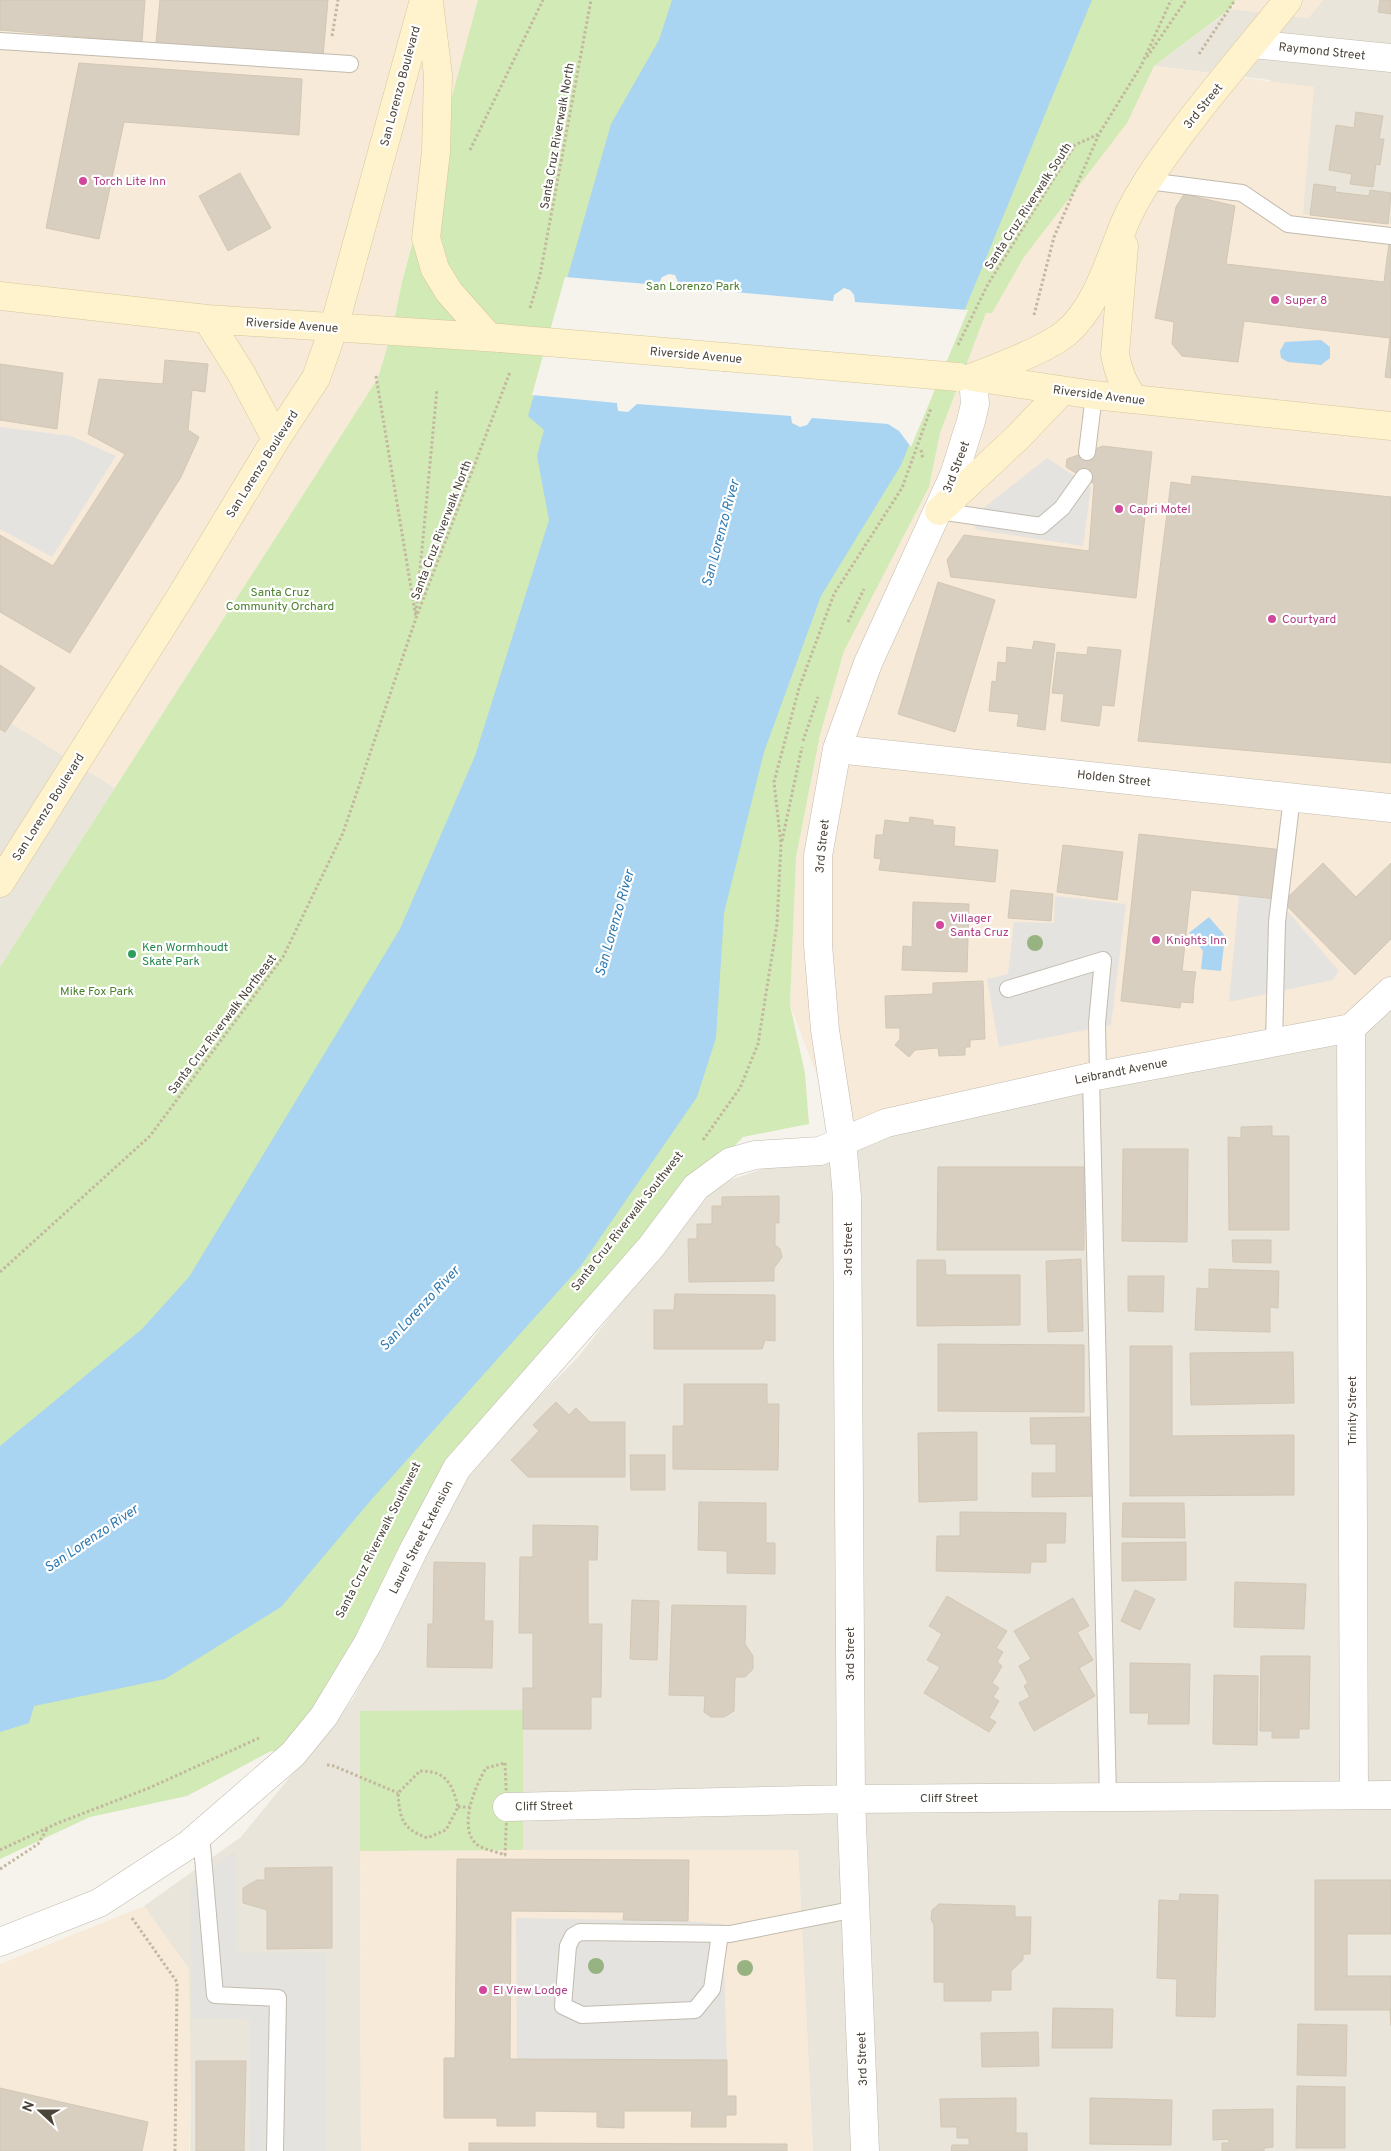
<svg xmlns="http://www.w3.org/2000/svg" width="1391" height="2151" font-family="Overpass,sans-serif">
	<rect width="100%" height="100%" fill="#f6f3ec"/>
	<path fill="#eae5da" d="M1323,0H1391V224L1303,215L1270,80L1154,66L1231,9L1308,18Z
		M0,716L115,788L0,967Z
		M1391,991V2151H813L798,1850L360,1851L361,2151H190L191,2090L144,1906L241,1837L353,1699L470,1468L579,1356L713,1186L842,1141Z"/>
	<path fill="#f7ead8" d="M0,0H502L442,127L402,282L392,331L378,378L115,788L0,716Z
		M1237,0H1323L1308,18L1231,9Z
		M1154,66L1314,87L1303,214L1391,224V991L1351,1028L842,1141L790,1005L796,857L820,735L844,651L873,590L929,487L940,433L986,313L992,312L1024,257Z
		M523,1850H798L813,2151H361L360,1851Z
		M144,1906L189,1969L191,2090L189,2151H0V1964Z"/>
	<path fill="#d2eab5" d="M478,0H1236L1230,9L1154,66L1127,123L1024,257L992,313H986L940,433L929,487L844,651L820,735L796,857L790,1005L805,1073L809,1124L743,1137L696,1187L457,1468L293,1754L271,1751L187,1796L90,1817L0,1859V967L378,378L392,331L402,282Z
		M523,1710V1850L360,1851V1711Z"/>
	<path fill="#e5e3e0" d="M0,427L71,436L116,456L52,557L0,529Z
		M1047,458L1091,487L1083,546L978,530L968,520Z
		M1239,895L1277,899L1339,971L1333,980L1229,1002Z
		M1055,896L1126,904L1111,1025L999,1047L987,979L1008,974L1014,922L1054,923Z
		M236,1851L237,1953H326V2151H249L250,2019L191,2018V1884Z
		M516,1918L688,1921L723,1924L727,2060L517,2059Z"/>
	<path fill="#a9d4f2" d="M672,0H1092L901,465L821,596L764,752L724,913L716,1038L697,1097L580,1267L371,1500L281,1607L165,1679L34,1706L29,1723L0,1732V1446L142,1329L189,1277L400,929L475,756L549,520L537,456L544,430L528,416L611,124L659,40Z
		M1321,340L1330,347V358L1321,365L1288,362L1281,358L1280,351L1285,342Z
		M1209,917L1225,936L1221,971L1201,969L1203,951L1189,933Z"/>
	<path fill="#f6f3ec" d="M669,274L675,275L680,287L833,301L834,295L844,288L850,290L854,295L855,302L968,310L911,447L899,431L888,424L812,418L807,425L800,427L792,423L791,416L637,404L628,412L618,411L617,403L532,395L565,277L658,285L662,277Z"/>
	<path fill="#d8cfc1" stroke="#d3c7b4" d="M0,0H145L142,42L0,30Z
		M160,0H328L323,56L156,43Z
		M1380,0H1391V14L1378,12Z
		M79,63L302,79L299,135L124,122L99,239L46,228Z
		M1356,112L1383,116L1379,139H1384L1380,165L1376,164L1373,187L1350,184L1352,174L1329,170L1336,125L1354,128Z
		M240,173L271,228L228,251L199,196Z
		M1314,184L1336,187L1335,192L1369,196L1370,190L1391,193L1388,224L1310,215Z
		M1184,194L1235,206L1226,264L1384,282L1389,243H1391V378L1385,377L1390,338L1244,321L1238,362L1182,356L1172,344L1174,322L1155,318L1176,207Z
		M165,360L208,364L205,392L192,390L188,430L199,437L181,477L70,653L0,612V535L53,566L125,454L88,434L99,379L163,384Z
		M0,364L63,373L57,429L0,420Z
		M1103,446L1152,452L1136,598L951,577L947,560L964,535L1089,551L1094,484L1066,467L1067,459Z
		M1192,476L1391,497V763L1138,741L1171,482L1191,485Z
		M938,582L995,600L955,732L898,714Z
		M1034,641L1055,644L1045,730L1017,726L1019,714L989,711L992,681L996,682L998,662L1006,663L1007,647L1032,650Z
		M1088,647L1121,650L1114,706L1102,705L1099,726L1061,721L1064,694L1052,693L1057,652L1087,655Z
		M0,665L35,688L5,732L0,729Z
		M910,817L933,820V825L955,827L954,846L998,850L995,882L879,870L881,859L874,858L876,835H883L885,820L909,823Z
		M1139,834L1283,850L1277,899L1191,890L1182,971L1196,972L1194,985L1193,1003L1181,1002L1180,1008L1121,1001Z
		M1063,845L1123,852L1117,900L1057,892Z
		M1323,863L1356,897L1391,863V939L1355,975L1283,902Z
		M1011,890L1053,894L1051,921L1008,918Z
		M913,902L969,904L967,972L902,970L903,946L912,947Z
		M983,981L985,1039L970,1040V1047H965V1055L939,1056L938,1048L915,1050L909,1057L895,1045L900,1039V1028H886L885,996L933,994V983Z
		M1272,1126V1136H1289V1230H1229L1228,1137L1241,1138V1127Z
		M1123,1149H1188L1187,1242L1122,1241Z
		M938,1167H1084V1250H937Z
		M779,1196V1223H775V1245L780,1249L782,1257L774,1268V1281L689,1282L688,1239H697V1224H712V1206H722V1197Z
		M1232,1240H1271V1263L1233,1262Z
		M1081,1259L1083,1331L1048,1332L1046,1261Z
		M917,1260H945L946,1275H1020V1325L917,1326Z
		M1209,1269L1279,1271L1278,1308L1270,1307V1332L1195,1330L1197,1288L1209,1289Z
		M1128,1276H1164L1163,1312L1128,1311Z
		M675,1294L775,1295V1341L765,1340L762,1349H654V1310H674Z
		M938,1344L1084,1345V1412L938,1411Z
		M1130,1346H1172V1436L1294,1435V1495L1130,1496Z
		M1293,1352L1294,1403L1191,1405L1190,1353Z
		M684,1384H767V1404H779L778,1470L673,1469V1426H684Z
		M556,1402L569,1415L576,1408L590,1422H625V1477H528L511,1460L539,1431L533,1425Z
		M1095,1417L1096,1496L1032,1497V1473H1056V1444H1031L1030,1418Z
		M977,1432V1500L919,1502L918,1433Z
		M630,1455H665V1490H631Z
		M699,1502L766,1503V1543H775V1574L727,1573V1551L698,1550Z
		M1123,1503H1184L1185,1538L1122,1537Z
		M960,1512L1066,1513L1065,1543H1046V1562H1031L1030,1573L936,1571L937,1536H960Z
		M533,1525L598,1526L597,1560H588V1624H602L601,1697H591V1729H523V1688H533V1633H519L520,1557H533Z
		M1186,1542V1580L1122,1581V1543Z
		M434,1562L485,1563L484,1621H493L492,1668L427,1667L428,1624H433Z
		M1235,1582L1306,1584L1304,1629L1234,1627Z
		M1135,1590L1155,1599L1140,1630L1121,1621Z
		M947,1596L1007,1631L996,1648L1003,1652L997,1662L1002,1666L992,1683L999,1688L993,1697L999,1701L989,1718L996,1722L989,1732L924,1693L940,1667L927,1660L942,1634L929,1626Z
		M1073,1598L1089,1626L1077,1632L1093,1660L1079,1668L1095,1696L1034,1731L1019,1703L1030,1697L1024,1686L1028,1683L1019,1666L1031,1659L1014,1631Z
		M632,1600L659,1601L657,1660L630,1659Z
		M672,1605L746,1606L745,1644L753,1656V1669L745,1677H735L734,1711L724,1717H711L704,1712L705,1696L669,1695Z
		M1261,1656H1310L1309,1729H1299V1738H1272V1731H1260Z
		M1130,1663L1190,1664L1189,1724H1148L1149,1713H1130Z
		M1214,1675L1258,1676L1257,1745L1213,1744Z
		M457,1859L689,1860L688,1921L623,1920L624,1912L511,1911L510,2059L727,2060V2096H736V2115H726V2127H691L692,2111H624V2128L597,2127V2112L535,2111V2126H497V2118H444V2058H455Z
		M332,1867V1948L267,1949V1910L243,1903V1888L257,1880H265V1868Z
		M1315,1880H1391V1934H1347V1976H1391V2026L1390,2010H1315Z
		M1180,1894L1218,1895L1215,2017L1176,2016L1177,1979L1157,1978L1159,1900L1179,1901Z
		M939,1904L1015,1906V1917H1031L1030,1954H1023V1960L1011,1971V1990H991V2001H944V1982H934V1925L931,1919L932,1910Z
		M1053,2008L1113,2009L1112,2048H1052Z
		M1298,2024L1347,2025L1346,2076L1297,2075Z
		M1038,2032L1039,2066L982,2067L981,2033Z
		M196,2061H246L244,2151H196Z
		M1297,2086L1345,2087V2148H1296Z
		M0,2088L148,2122L142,2151H0Z
		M1016,2098V2133H1027V2151H951L952,2145H969V2138H957V2127H941L940,2099Z
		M1090,2098L1172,2100L1171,2145L1090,2144Z
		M1273,2109V2147L1264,2148V2151H1222V2143H1229V2139L1213,2140V2110Z
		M469,2143L787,2144V2151H469Z"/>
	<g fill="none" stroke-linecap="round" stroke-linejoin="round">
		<g stroke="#c2bbae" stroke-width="18">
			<path id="lane" d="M0,41L350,64
				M1148,181L1242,193L1288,224L1391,236
				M1087,452L1094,395
				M939,511L1041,526L1062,508L1084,477
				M1008,989L1103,960L1097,1023L1098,1075
				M1274,1043L1277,922L1292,797
				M1091,1077L1108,1798
				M201,1834L215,1995L278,1998L275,2151
				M720,1934L712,1989L695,2010L582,2015L563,2006L568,1946L573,1936L580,1932L730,1934L856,1909"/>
		</g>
		<g stroke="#c2bbae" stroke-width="29">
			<path id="street" d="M1253,44L1391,58
				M837,749L1391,808
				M1351,1028L1354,1794
				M507,1807L851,1799L1391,1795
				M0,1942L99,1903L188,1845L293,1754L324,1716L368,1643L413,1551L457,1468L651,1247L696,1187L730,1162L755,1155L820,1151L886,1123L1091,1077L1351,1028L1391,991
				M865,2151L851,1799L847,1197L842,1141L825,1030L818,945V856L837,749L868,663L954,475L971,421L975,404L973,377"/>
		</g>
		<g stroke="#d6c79b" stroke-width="29">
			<path id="secondary" d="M429,3L438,75L436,152L426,238L435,269L449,292L489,337
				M1124,246L1115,354C1118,372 1123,385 1134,399
				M0,296L207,319L500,338
				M207,319L241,373L276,439
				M618,348L724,357
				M973,377C997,368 1047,349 1066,333C1098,306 1110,257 1126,220C1132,206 1140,193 1148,180C1189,117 1241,59 1288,0
				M973,377L1094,395L1391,426
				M939,511L1018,437L1062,391
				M0,883L181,596L276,439L316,378L334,327L424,0"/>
		</g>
		<path stroke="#c4b79f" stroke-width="3" stroke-dasharray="2.5 2.5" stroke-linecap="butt" d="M332,36L338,0
			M1199,54L1235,0
			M1147,57L1186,0
			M470,150L543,0
			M530,308L540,275L591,0
			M1034,315L1054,237L1099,134L1141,66L1171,0
			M958,345L988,284L1075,145L1099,134
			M376,376L416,618
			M921,450L923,459
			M416,613L437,389
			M848,622L864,589
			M803,741L818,697
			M782,841L802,747
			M703,1140L740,1088L758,1044L777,924L781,844L774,782L799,688L834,594L902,488L931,408
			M0,1272L150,1136L283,957L343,833L416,618L510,372
			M505,1763L507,1807L505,1855C498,1852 486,1850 479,1846C456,1831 475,1786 486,1768Z
			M327,1765L334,1766L398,1793
			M420,1771C446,1771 452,1783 458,1807L446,1830L427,1838C402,1828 400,1820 398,1793Z
			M458,1807H470
			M0,1850L58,1823L149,1788L259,1738
			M0,1869L38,1844L47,1829
			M132,1918L177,1982L175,2151"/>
		<use href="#lane" stroke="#fff" stroke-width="16"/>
		<use href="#street" stroke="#fff" stroke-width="28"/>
		<use href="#secondary" stroke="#fff3cd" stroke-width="28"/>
		<g stroke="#d6c79b" stroke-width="29" stroke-linecap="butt">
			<path id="secondary-bridge" d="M500,338L618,348
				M724,357L958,377"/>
		</g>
		<use href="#secondary-bridge" stroke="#fff3cd" stroke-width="28"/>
	</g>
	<g fill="#97b381">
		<circle cx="1035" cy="943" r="8"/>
		<circle cx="596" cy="1966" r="8"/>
		<circle cx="745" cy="1968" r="8"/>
	</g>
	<g fill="#d1479c" stroke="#fff" stroke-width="2">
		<circle cx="83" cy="181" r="5"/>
		<circle cx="1275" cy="300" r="5"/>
		<circle cx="1119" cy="509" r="5"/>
		<circle cx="1272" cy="619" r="5"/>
		<circle cx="940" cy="925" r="5"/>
		<circle cx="1156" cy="940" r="5"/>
		<circle cx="483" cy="1990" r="5"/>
	</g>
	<circle fill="#2e9e5b" stroke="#fff" stroke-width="2" cx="132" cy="954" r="5"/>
	<g text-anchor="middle" stroke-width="4.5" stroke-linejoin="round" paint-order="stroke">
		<g font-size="12" fill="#4b4439" stroke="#fff">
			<text transform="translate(1322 51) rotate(6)" y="4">Raymond Street</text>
			<text transform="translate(400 86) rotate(-75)" y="4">San Lorenzo Boulevard</text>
			<text transform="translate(1203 106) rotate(-51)" y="4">3rd Street</text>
			<text transform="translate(557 136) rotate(-80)" y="4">Santa Cruz Riverwalk North</text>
			<text transform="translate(1028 206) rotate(-57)" y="4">Santa Cruz Riverwalk South</text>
			<text transform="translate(292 325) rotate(4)" y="4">Riverside Avenue</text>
			<text transform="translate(696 355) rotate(5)" y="4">Riverside Avenue</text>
			<text transform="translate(1099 395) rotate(7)" y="4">Riverside Avenue</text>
			<text transform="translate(262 464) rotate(-58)" y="4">San Lorenzo Boulevard</text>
			<text transform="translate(956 467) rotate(-69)" y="4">3rd Street</text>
			<text transform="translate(441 530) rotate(-69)" y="4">Santa Cruz Riverwalk North</text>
			<text transform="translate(1114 778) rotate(6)" y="4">Holden Street</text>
			<text transform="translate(48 807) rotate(-58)" y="4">San Lorenzo Boulevard</text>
			<text transform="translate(822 846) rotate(-84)" y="4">3rd Street</text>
			<text transform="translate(222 1024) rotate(-53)" y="4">Santa Cruz Riverwalk Northeast</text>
			<text transform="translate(1121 1071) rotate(-11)" y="4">Leibrandt Avenue</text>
			<text transform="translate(627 1221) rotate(-52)" y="4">Santa Cruz Riverwalk Southwest</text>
			<text transform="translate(848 1249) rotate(-90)" y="4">3rd Street</text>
			<text transform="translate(1352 1411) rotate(-90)" y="4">Trinity Street</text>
			<text transform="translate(421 1537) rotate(-63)" y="4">Laurel Street Extension</text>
			<text transform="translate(378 1540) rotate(-63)" y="4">Santa Cruz Riverwalk Southwest</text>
			<text transform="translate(850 1654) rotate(-90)" y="4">3rd Street</text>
			<text x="949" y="1802">Cliff Street</text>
			<text transform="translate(544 1806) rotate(-1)" y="4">Cliff Street</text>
			<text transform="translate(862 2059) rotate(-92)" y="4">3rd Street</text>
		</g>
		<g font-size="12" fill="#b23c85" stroke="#fff" text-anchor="start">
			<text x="93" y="185">Torch Lite Inn</text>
			<text x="1285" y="304">Super 8</text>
			<text x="1129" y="513">Capri Motel</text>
			<text x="1282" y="623">Courtyard</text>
			<text x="950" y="922">Villager<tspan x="950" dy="14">Santa Cruz</tspan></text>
			<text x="1166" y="944">Knights Inn</text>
			<text x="493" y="1994">El View Lodge</text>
		</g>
		<g font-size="12" fill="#4a7f2a" stroke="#fff">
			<text x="693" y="290">San Lorenzo Park</text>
			<text x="280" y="596">Santa Cruz<tspan x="280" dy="14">Community Orchard</tspan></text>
			<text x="97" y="995">Mike Fox Park</text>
		</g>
		<g font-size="12" fill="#27864d" stroke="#fff" text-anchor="start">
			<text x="142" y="951">Ken Wormhoudt<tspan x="142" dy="14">Skate Park</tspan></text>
		</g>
		<g font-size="14" font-style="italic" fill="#2e7ab2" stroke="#fff">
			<text transform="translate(720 533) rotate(-75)" y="5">San Lorenzo River</text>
			<text transform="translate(614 923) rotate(-74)" y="5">San Lorenzo River</text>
			<text transform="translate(419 1308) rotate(-47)" y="5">San Lorenzo River</text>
			<text transform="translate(91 1538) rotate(-34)" y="5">San Lorenzo River</text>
		</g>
	</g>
	<g transform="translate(40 2111) rotate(291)" stroke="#ffffff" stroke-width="4" paint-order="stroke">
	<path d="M0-4L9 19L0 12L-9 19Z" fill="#4b4439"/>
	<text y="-8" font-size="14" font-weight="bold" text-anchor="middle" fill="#4b4439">N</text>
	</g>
</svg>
